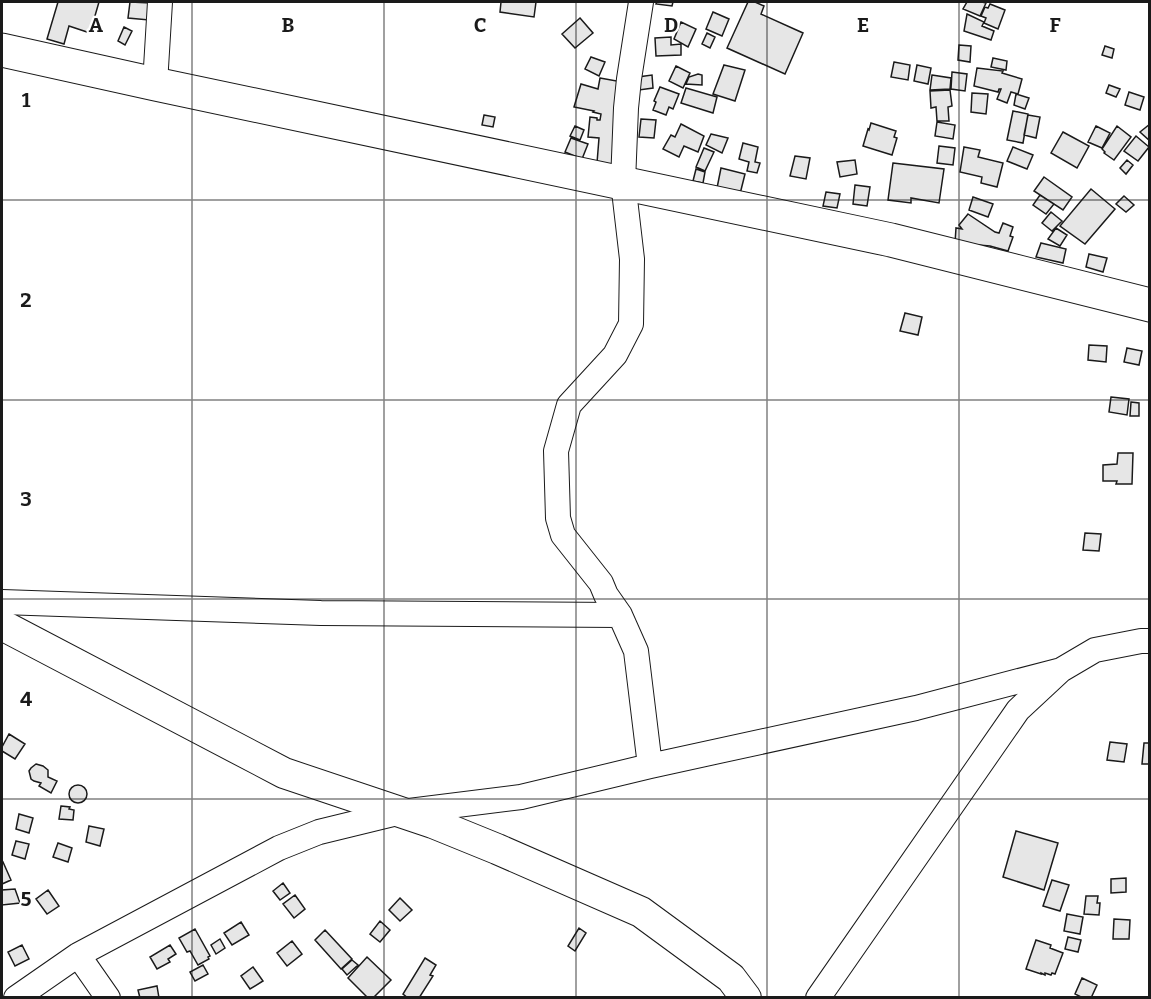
<svg xmlns="http://www.w3.org/2000/svg" width="1151" height="999" font-family="Bitter,serif">
	<rect width="100%" height="100%" fill="#fff"/>
	<path fill="#e6e6e6" stroke="#1a1a1a" stroke-width="1.5" d="M58,2H99L90,33L69,26L64,44L47,39Z
		M130,2L151,3L149,20L128,18Z
		M501,2H536L534,17L500,12Z
		M657,2H673L672,6L656,4Z
		M748,2H755L764,6L761,14L803,33L785,74L727,48Z
		M967,2H982L986,3L980,16L963,9Z
		M990,4L1005,10L998,29L984,23L986,18L981,16L985,7L988,8Z
		M713,12L729,19L722,36L706,29Z
		M967,14L984,22L982,26L994,31L991,40L964,31Z
		M580,18L593,33L575,48L562,34Z
		M681,22L696,29L688,47L674,39Z
		M124,27L132,31L125,45L118,41Z
		M707,33L715,37L710,48L702,44Z
		M671,37V45L681,44V55L656,56L655,38Z
		M959,45L971,46L970,62L958,60Z
		M1105,46L1114,49L1112,58L1102,55Z
		M591,57L605,62L599,76L585,69Z
		M993,58L1007,61L1006,70L991,67Z
		M894,62L910,65L908,80L891,77Z
		M724,65L745,70L735,101L713,94Z
		M917,65L931,68L928,84L914,81Z
		M676,66L690,73L683,88L669,81Z
		M977,68L1003,71L1002,73L1022,79L1018,94L1011,92L1007,103L997,99L1001,89H999L998,92L974,86Z
		M952,72L967,74L965,91L951,89Z
		M698,74L702,75V85L686,84L689,77Z
		M652,75L653,88L639,90L638,77Z
		M932,75L951,78L950,89L930,90Z
		M600,78L628,83L614,165L597,163L599,138L588,137L590,117L597,118V120H600L601,114L593,112L594,111L574,107L581,84L598,89Z
		M1109,85L1120,89L1116,97L1106,93Z
		M660,87L679,94L673,109L669,107L666,115L653,110L656,102L654,101Z
		M686,88L717,97L713,113L681,103Z
		M950,90L952,106L948,107L949,121H937L936,107L931,108L930,91Z
		M1129,92L1144,97L1140,110L1125,105Z
		M972,93L988,94L986,114L971,112Z
		M1016,94L1029,98L1025,109L1014,105Z
		M1013,111L1028,114L1023,143L1007,140Z
		M484,115L495,117L493,127L482,125Z
		M1028,115L1040,117L1036,138L1024,135Z
		M641,119L656,120L654,138L639,137Z
		M937,122L955,125L953,139L935,136Z
		M871,123L896,131L894,137L897,138L892,155L863,146L868,129L869,130Z
		M681,124L704,136L698,152L684,146L679,157L663,149L671,135L675,137Z
		M1150,124V141L1140,132Z
		M575,126L584,130L580,140L570,136Z
		M1096,126L1110,133L1102,148L1088,142Z
		M1117,126L1131,137L1114,160L1104,153L1105,152L1102,149Z
		M1063,132L1089,146L1077,168L1051,153Z
		M711,134L728,138L722,153L706,145Z
		M1136,136L1149,147L1138,161L1124,151Z
		M571,138L588,144L582,159L565,152Z
		M743,143L758,147L755,162L760,163L757,173L747,171L749,162L739,159Z
		M939,146L955,148L953,165L937,163Z
		M964,147L980,150L978,157L1003,163L997,187L981,183L982,177L960,172Z
		M1013,147L1033,155L1027,169L1007,161Z
		M704,148L714,152L705,171L696,167Z
		M795,156L810,158L806,179L790,176Z
		M855,160L857,174L840,177L837,162Z
		M1127,160L1133,165L1126,174L1120,168Z
		M893,163L944,169L939,203L911,198V203L888,200Z
		M721,168L745,174L740,194L717,188Z
		M696,169L705,172L703,183L693,181Z
		M1044,177L1072,197L1063,210L1034,191Z
		M855,185L870,187L867,206L853,204Z
		M1091,189L1115,209L1085,244L1060,226Z
		M826,192L840,194L837,208L823,206Z
		M1040,195L1054,204L1046,214L1033,205Z
		M1124,196L1134,205L1126,212L1116,204Z
		M973,197L993,204L988,217L969,210Z
		M1051,212L1062,221L1052,231L1042,223Z
		M968,214L995,232L999,233L1003,223L1013,227L1010,236L1013,237L1008,251L990,246L955,243L956,228L962,229L959,225Z
		M1056,228L1067,235L1060,246L1048,239Z
		M1041,243L1066,249L1063,263L1036,257Z
		M1089,254L1107,258L1103,272L1086,267Z
		M905,313L922,317L918,335L900,331Z
		M1089,345L1107,346L1106,362L1088,360Z
		M1127,348L1142,351L1139,365L1124,362Z
		M1111,397L1129,399L1127,415L1109,412Z
		M1131,402L1139,403V416H1130Z
		M1118,453H1133L1132,484H1116L1117,481H1103V465L1117,464Z
		M1085,533L1101,534L1099,551L1083,550Z
		M9,734L25,744L15,759L2,751V747Z
		M1110,742L1127,744L1124,762L1107,760Z
		M1144,743H1150V764H1142Z
		M36,764L43,766L48,770V777L57,781L51,793L39,786L41,783L34,781L31,779L29,771L31,768Z
		M69 794a9 9 0 1 1 18 0a9 9 0 1 1-18 0Z
		M61,806L70,807L69,809L74,810L73,820L59,819Z
		M19,814L33,818L29,833L16,829Z
		M89,826L104,829L100,846L86,842Z
		M1016,831L1058,843L1044,890L1003,877Z
		M16,841L29,844L25,859L12,855Z
		M58,843L72,848L68,862L53,857Z
		M3,862L11,880L2,884V863Z
		M1126,878V892L1111,893V879Z
		M1052,880L1069,885L1060,911L1043,906Z
		M283,883L290,893L280,900L273,891Z
		M15,889L20,903L2,905V890Z
		M48,890L59,906L47,914L36,899Z
		M295,895L305,909L294,918L283,904Z
		M1086,896H1098L1097,903H1100L1099,915L1084,914Z
		M400,898L412,910L400,921L389,910Z
		M1067,914L1083,917L1080,934L1064,931Z
		M1114,919L1130,920L1129,939H1113Z
		M380,921L390,930L380,942L370,934Z
		M241,922L249,935L232,945L224,933Z
		M579,928L586,933L575,951L568,946Z
		M195,929L210,956L208,957L209,959L198,965L190,951L187,952L179,938Z
		M325,930L352,959L341,969L315,940Z
		M1068,937L1081,940L1078,952L1065,949Z
		M220,939L225,948L216,954L211,945Z
		M1036,940L1051,945L1050,948L1063,953L1055,974L1052,973L1051,975L1045,973V975L1041,973V974L1026,969Z
		M292,941L302,954L287,966L277,953Z
		M22,945L29,959L15,966L8,952Z
		M170,945L176,954L168,959L170,962L157,969L150,957Z
		M367,957L391,980L373,998H368L348,978Z
		M425,958L436,965L430,975L433,976L419,998H408L403,994Z
		M352,960L358,965L347,975L342,969Z
		M203,965L208,974L195,981L190,972Z
		M253,967L263,981L250,989L241,976Z
		M1082,978L1097,985L1091,998H1083L1075,994Z
		M157,986L159,998H140L138,990Z"/>
	<g fill="none" stroke-linecap="round" stroke-linejoin="round">
		<g stroke="#1a1a1a" stroke-width="26">
			<path id="minor" d="M641,2L629,79L626,108L623,182L632,259L631,324L615,355L569,405L556,451L558,518L563,535L601,583L606,595L620,615L636,651L650,766
				M155,84L160,2
				M2,602L321,613L620,615
				M78,955L108,998
				M16,998L78,955L279,848L319,832L401,812L521,797L650,766L916,708L1061,670
				M818,998L1018,710L1061,670L1095,650L1141,641H1150"/>
		</g>
		<g stroke="#1a1a1a" stroke-width="32">
			<path id="tertiary" d="M2,625L284,773L433,823L497,849L641,912L731,978L746,998"/>
		</g>
		<g stroke="#1a1a1a" stroke-width="35">
			<path id="secondary" d="M2,50L155,84L891,240L1150,305"/>
		</g>
		<use href="#minor" stroke="#fff" stroke-width="24"/>
		<use href="#tertiary" stroke="#fff" stroke-width="30"/>
		<use href="#secondary" stroke="#fff" stroke-width="33"/>
	</g>
	<path fill="none" stroke="#1a1a1a" stroke-width="1.5" stroke-opacity="0.55" d="M192,2V998M384,2V998M576,2V998M767,2V998M959,2V998M2,200H1150M2,400H1150M2,599H1150M2,799H1150"/>
	<g font-size="20" text-anchor="middle" font-weight="bold" fill="#1a1a1a" stroke="#fff" stroke-width="4.5" stroke-linejoin="round" paint-order="stroke">
		<text x="96" y="32">A</text>
		<text x="288" y="32">B</text>
		<text x="480" y="32">C</text>
		<text x="671" y="32">D</text>
		<text x="863" y="32">E</text>
		<text x="1055" y="32">F</text>
		<text x="26" y="107">1</text>
		<text x="26" y="307">2</text>
		<text x="26" y="506">3</text>
		<text x="26" y="706">4</text>
		<text x="26" y="906">5</text>
	</g>
	<rect width="1151" height="999" fill="none" stroke="#1a1a1a" stroke-width="6"/>
</svg>
